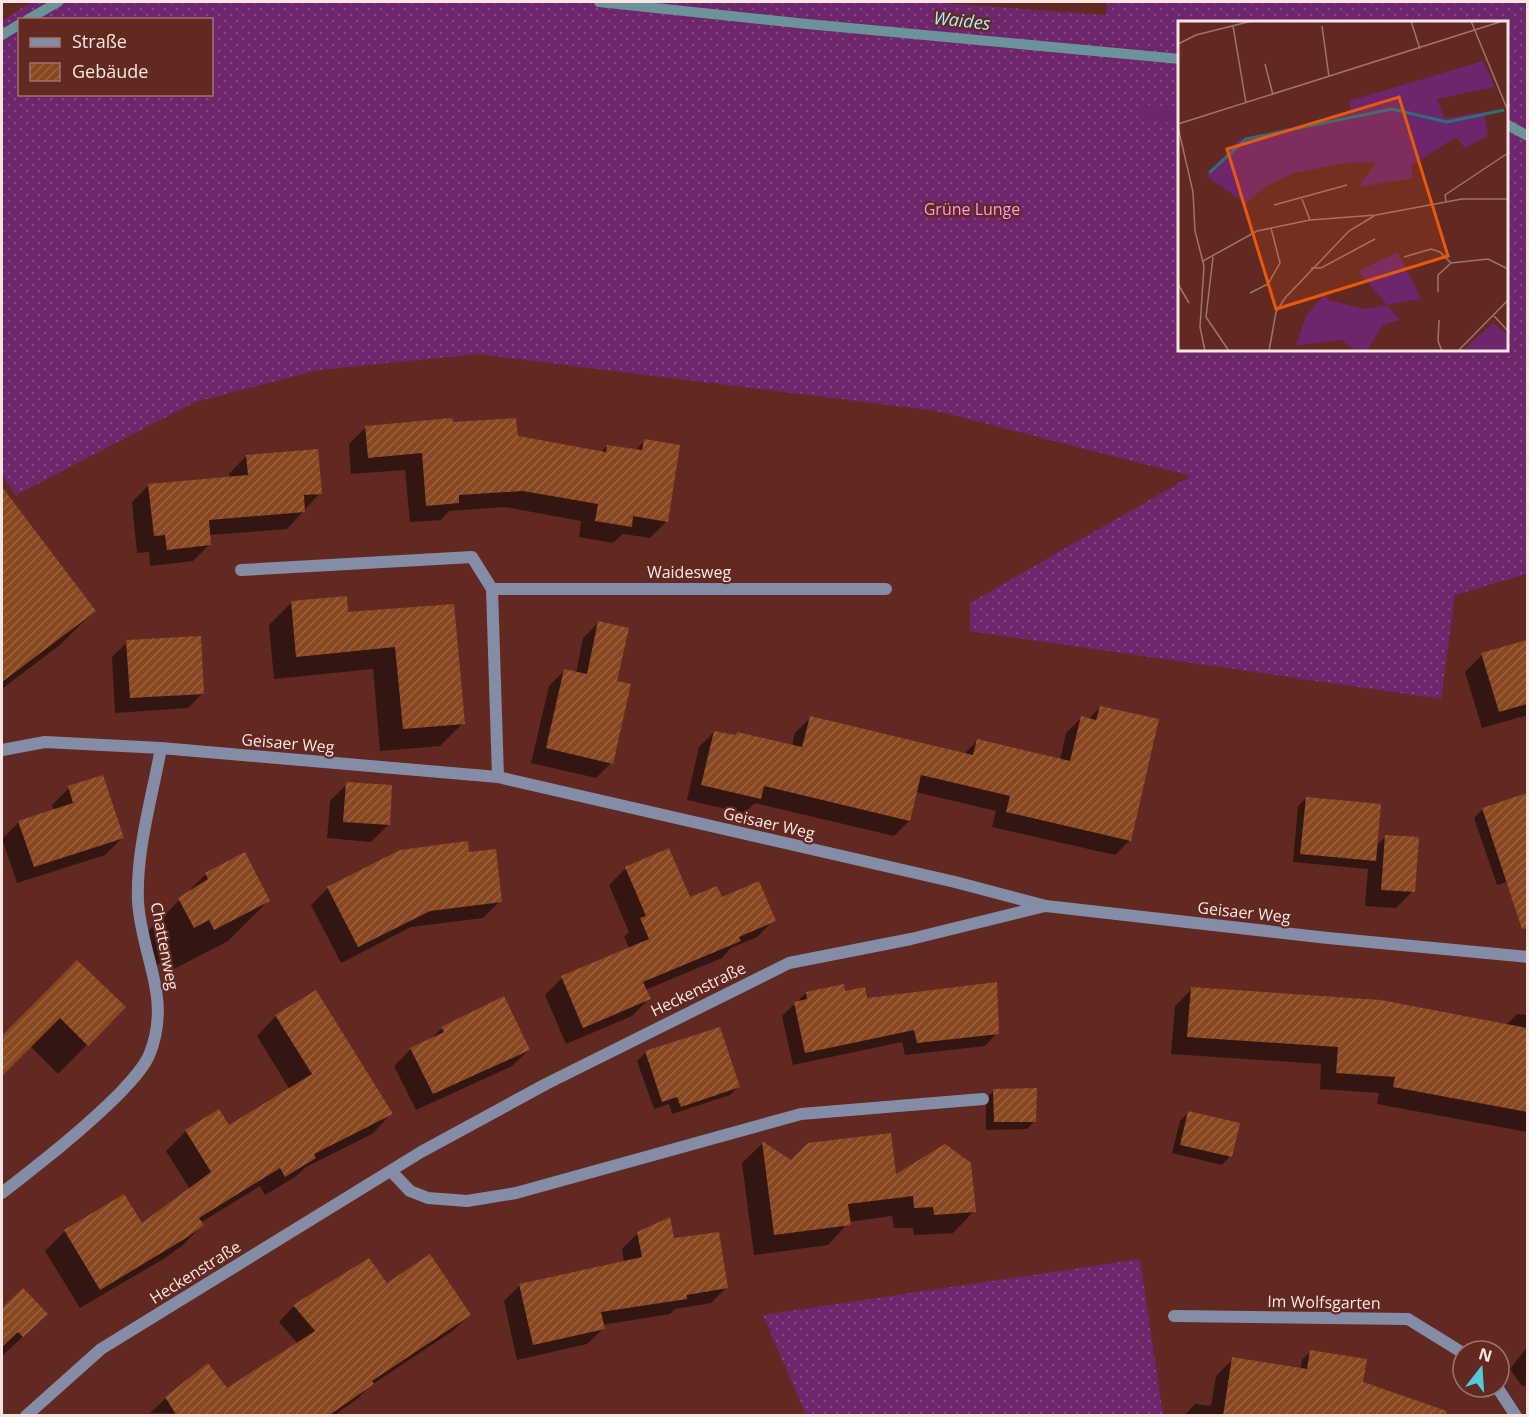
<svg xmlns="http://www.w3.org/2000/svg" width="1529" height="1417" font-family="'Open Sans',sans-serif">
	<defs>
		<pattern id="grass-dots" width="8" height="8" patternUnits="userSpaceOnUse" patternTransform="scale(1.5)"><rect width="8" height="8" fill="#6d266b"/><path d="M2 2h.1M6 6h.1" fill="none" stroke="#834580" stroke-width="1.8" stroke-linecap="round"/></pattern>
		<pattern id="building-hatch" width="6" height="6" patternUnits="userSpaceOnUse" patternTransform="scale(1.5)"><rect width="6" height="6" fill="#884721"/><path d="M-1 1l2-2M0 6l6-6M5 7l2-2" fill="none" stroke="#9a6141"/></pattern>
	</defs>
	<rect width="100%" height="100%" fill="#612922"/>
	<path fill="url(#grass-dots)" fill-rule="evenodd" d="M31,2H927L1106,15L1107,2H1527V574L1455,595L1441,699L970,631V603L1191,476L937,411L478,354L318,370L195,402L16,495L2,475V21ZM20,20H212V94H20ZM1180,22H1506V350H1180Z
		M1140,1259L1163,1415H806L763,1315Z"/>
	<path fill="#6d266b" d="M1142,105L1179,107V123L1141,121Z"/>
	<path fill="#0007" d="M451,424L601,452L607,446L635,451L644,441L667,521L650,538L623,534L613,543L579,537L581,521L505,507L449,511L441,520L410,522L405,470L351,474L349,444L366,427Z
		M246,456L320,493L287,529L209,535L210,544L193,561L150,566L149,552L137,553L132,502L149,485L230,478L229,474Z
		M16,508L94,611L61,644L2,689V519Z
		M292,602L347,614L453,605L463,723L440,746L380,751L373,669L274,679L269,625Z
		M598,623L616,682L611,763L596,778L531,763L549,686L564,671L576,673L583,638Z
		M1528,641V715L1482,728L1465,672L1482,655Z
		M127,642L203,693L188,708L115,713L112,657Z
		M1100,707L1130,840L1115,855L992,827L996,811L916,792L909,821L894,836L755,803L744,813L687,800L699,747L714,732L792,746L795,733L810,718L963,755L977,741L1060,760L1066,733L1081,718L1088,720Z
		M347,784L388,825L371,842L327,838L330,801Z
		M69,788L122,838L105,855L17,883L2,839L19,822L54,811L52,805Z
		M1528,795V875L1497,885L1474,818L1483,809Z
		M1306,798L1376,846L1386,836L1413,891L1396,908L1365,906L1368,869L1293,862L1298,806Z
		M468,854L500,901L483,918L411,927L341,963L311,905L328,888Z
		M626,868L689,899H721L774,920L757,937L731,948L722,958L645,990L649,999L632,1016L566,1044L545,995L562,978L630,949L624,937L629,932L609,885Z
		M206,874L268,901L228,941L174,969L169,958L153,967L139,940Z
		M77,962L124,1007L58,1074L30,1046L2,1074V1038Z
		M1192,989L1506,1025L1517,1014L1528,1015V1132L1377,1104L1379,1093L1320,1089L1321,1064L1171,1054L1175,1006Z
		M806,993H844L997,1033L985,1046L905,1055L902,1042L793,1065L782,1016Z
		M276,1016L391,1114L372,1134L306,1167L295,1177L265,1195L260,1186L200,1223L202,1225L183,1245L165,1258L80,1308L45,1251L65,1231L141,1225L190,1189L166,1151L186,1131L218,1111L229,1128L290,1090L257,1036Z
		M442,1028L529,1050L512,1066L416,1110L394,1066L411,1049L430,1040Z
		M719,1029L738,1087L730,1095L672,1114L669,1104L654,1109L637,1061L645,1053Z
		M994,1090L1035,1121L1027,1129L986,1130V1099Z
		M1188,1113L1230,1156L1222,1165L1172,1153L1180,1121Z
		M763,1143L791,1162L895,1177L974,1211L953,1233L914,1235L913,1228H894L892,1216L849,1222L828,1245L754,1255L742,1163Z
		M638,1233L673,1240L727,1287L711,1303L675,1309L670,1314L602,1325L603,1329L587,1344L517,1360L504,1301L520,1285L624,1263L622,1249Z
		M386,1285L469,1315L454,1330L370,1386L357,1399L333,1416L150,1413L166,1398L227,1390L298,1344L279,1322L294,1306Z
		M23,1290L29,1331L2,1356V1310Z
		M1528,1346V1385L1522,1386L1510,1369Z
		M1310,1352L1365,1360L1296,1402L1302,1360Z
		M1233,1359L1280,1416H1184L1195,1404L1211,1406L1216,1376Z"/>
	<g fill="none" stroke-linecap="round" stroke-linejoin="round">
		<path stroke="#6c9399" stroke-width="10" d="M599,2L807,24L1180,59
			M27,20L58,2
			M2,35L20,24
			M1506,124L1528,136"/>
	</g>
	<path fill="url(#building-hatch)" d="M452,418L453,422L516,418L518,436L606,452L607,445L642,450L644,439L680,445L668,522L633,516L632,527L595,521L598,504L523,491L459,495V503L426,506L422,453L368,458L365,426Z
		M318,449L322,494L304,495L305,512L209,520L211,545L167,550L165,535L154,536L148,484L248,475L246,455Z
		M2,487L96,611L2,682Z
		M347,596L348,612L454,604L465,724L403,729L395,647L296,657L291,601Z
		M598,621L629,628L617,681L631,684L613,764L546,748L564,669L587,674Z
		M201,636L204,694L130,698L126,640Z
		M1527,640V704L1499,712L1481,653Z
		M1100,706L1159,719L1131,841L1006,812L1010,796L921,775L910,821L764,786L761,799L701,785L714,731L736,735L737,732L802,747L810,716L973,755L977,739L1070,761L1081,716L1096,720Z
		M103,775L124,838L34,867L18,821L73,803L68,786Z
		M346,782L392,785L390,825L343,822Z
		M1527,793V928L1522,929L1482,808Z
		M1306,797L1381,804L1376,861L1300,854Z
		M1385,835L1419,837L1415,892L1381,890Z
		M468,841L469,852L496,849L502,902L430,911L358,947L327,887L400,850Z
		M669,848L690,897L717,886L722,897L759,881L776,921L739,937L741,941L643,982L651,999L583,1028L561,976L649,939L640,918L646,916L625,867Z
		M245,852L270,901L214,930L209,920L194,928L178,898L208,879L205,873Z
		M77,960L126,1007L88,1046L60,1018L2,1076V1036Z
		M997,982L999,1034L917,1043L914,1030L805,1053L794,1002L807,999L806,992L844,984L845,991L865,987L867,998Z
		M1191,987L1381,1000L1527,1028V1112L1393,1087L1395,1077L1336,1073L1338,1047L1187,1037Z
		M316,990L393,1114L314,1154L316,1158L285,1177L280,1168L199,1218L204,1225L186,1238L100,1290L64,1230L124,1194L142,1223L211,1172L185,1130L219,1109L229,1125L312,1074L275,1015Z
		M504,996L530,1050L433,1094L410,1048L444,1032L441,1027Z
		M720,1027L740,1087L681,1107L677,1097L662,1102L645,1051Z
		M1037,1088L1036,1122H994L993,1089Z
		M1188,1111L1240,1123L1232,1157L1180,1145Z
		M891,1133L896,1174L945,1144L971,1163L976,1212L934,1215L933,1207L914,1208L913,1196L848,1204L851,1225L774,1235L762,1141L791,1160L808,1143Z
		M670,1217L674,1238L719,1232L728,1288L687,1295V1299L601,1312L605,1329L533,1345L519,1284L642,1257L637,1232Z
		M430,1254L471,1315L372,1381L374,1384L328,1416H177L165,1397L208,1363L227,1388L315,1331L293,1305L369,1258L387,1283Z
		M23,1288L48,1314L23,1337L18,1332L2,1347V1308Z
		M1310,1350L1367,1359L1363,1382L1447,1411L1446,1416H1223L1232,1357L1307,1369Z"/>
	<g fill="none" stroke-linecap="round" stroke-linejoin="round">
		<path stroke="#848da5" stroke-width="12" d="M241,570L472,557L492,589L498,777
			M492,589H886
			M2,750L45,742L161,748L498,777L955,882L1046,906L1328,938L1528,957
			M391,1171L410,1191L428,1198L467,1201L516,1193L801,1114L983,1099
			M2,1193C43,1161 83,1130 120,1093C130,1082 145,1067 150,1053C172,996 141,956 138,901C136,850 152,798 161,748
			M1174,1316L1408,1319L1463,1353
			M1497,1387L1516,1416
			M26,1416L101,1349L421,1152L546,1084L789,963L911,939L1045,906"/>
	</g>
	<g text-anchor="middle" stroke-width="4.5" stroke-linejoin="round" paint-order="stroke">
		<g font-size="16" fill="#f899f3" stroke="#612922">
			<text x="972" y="215">Grüne Lunge</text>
		</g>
		<g font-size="16" fill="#fbe5e1" stroke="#612922">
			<text x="689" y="578">Waidesweg</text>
			<text transform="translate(288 743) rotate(5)" y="6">Geisaer Weg</text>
			<text transform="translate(769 823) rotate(13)" y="6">Geisaer Weg</text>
			<text transform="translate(1244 912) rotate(6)" y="6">Geisaer Weg</text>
			<text transform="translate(165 946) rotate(79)" y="6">Chattenweg</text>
			<text transform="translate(698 989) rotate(-26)" y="6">Heckenstraße</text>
			<text transform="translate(195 1272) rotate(-32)" y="6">Heckenstraße</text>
			<text transform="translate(1324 1302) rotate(1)" y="6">Im Wolfsgarten</text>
		</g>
		<g font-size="18" font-style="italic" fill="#a2f2ff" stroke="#612922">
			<text transform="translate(962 21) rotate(6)" y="6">Waides</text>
		</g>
	</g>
	<g transform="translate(1178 21)">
		<rect width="330" height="330" fill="#612922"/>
		<path d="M305,40L317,66L259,78L266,97L306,91L310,115L287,127L278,116L233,145L235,157L180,166L199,141L168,142L115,152L85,167L68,183L29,155L60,119L173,92L171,80ZM220,231L243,278L209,284L180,250ZM315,302L330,314V330H284Z" fill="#6d266b"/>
		<path d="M147,273L150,279L186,288L209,284L222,299L204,304L189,330H179L163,319L118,324L128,295Z" fill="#6d266b"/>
		<path fill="none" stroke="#2e707a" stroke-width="3" d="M31,152L68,118L214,88L269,101L326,89"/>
		<path fill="none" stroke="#9f746e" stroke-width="1.5" d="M233,0L242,28M293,0L330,90M55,5L68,82M144,5L151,56M0,23L18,14L74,0M87,43L95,74M0,103L325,0M0,106L15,171L17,210L26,245L22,306L27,330M124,178L132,199M268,180L267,174L330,132M96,184L169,164M35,236L28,296L51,330M226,236L253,228L262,231L273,242M25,240L79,210L132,199L198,194L284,178H330M133,247H143L197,218M0,263L11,282M260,271V254L273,242L310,238L330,248M72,272L90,263L102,242L93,207M316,295L330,310M261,299L260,320L264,330M91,330L98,291L107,277L171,210L196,195M280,330L330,279"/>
		<path fill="#e8590c" fill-opacity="0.15" stroke="#e8590c" stroke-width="3" d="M221,76L270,235L98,288L49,128Z"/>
		<rect width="330" height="330" fill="none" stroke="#fbe5e1" stroke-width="3"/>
	</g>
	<rect width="1529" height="1417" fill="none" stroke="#fbe5e1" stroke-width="6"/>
	<rect x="18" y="18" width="195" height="78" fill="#612922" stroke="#9f746e" stroke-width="1.5"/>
	<rect x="30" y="38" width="30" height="9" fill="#848da5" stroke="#9f746e" stroke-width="1.5"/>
	<text x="72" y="48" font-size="18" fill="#fbe5e1">Straße</text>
	<rect x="30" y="63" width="30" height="18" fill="url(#building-hatch)" stroke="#9f746e" stroke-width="1.5"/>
	<text x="72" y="78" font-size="18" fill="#fbe5e1">Gebäude</text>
	<g transform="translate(1481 1369) rotate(17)"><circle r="28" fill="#612922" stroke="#9f746e" stroke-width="1.5"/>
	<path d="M0-4.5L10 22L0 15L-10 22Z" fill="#53cadc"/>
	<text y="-9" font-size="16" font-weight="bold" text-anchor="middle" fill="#fbe5e1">N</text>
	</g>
</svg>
